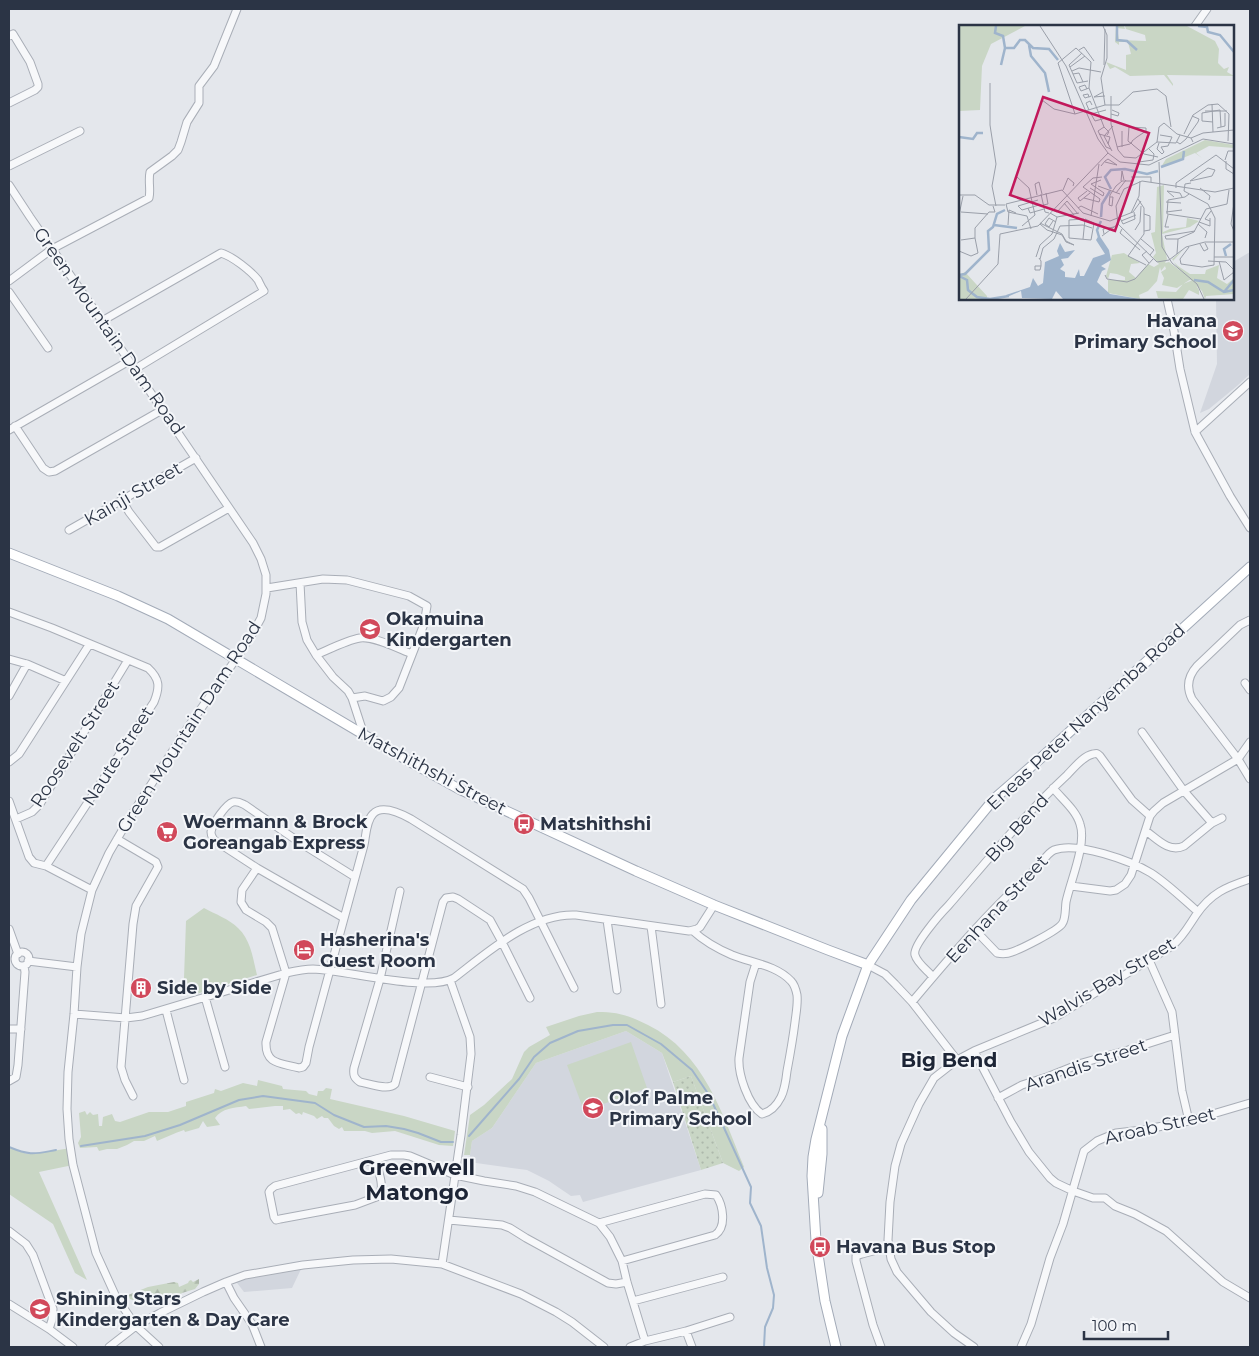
<svg xmlns="http://www.w3.org/2000/svg" width="1259" height="1356" font-family="Montserrat,sans-serif">
	<defs>
		<pattern id="forest-firs" width="22" height="20" patternUnits="userSpaceOnUse" patternTransform="scale(1.25)"><rect width="22" height="20" fill="#c9d6c5"/><path d="M5 1l3.5 6h-7zM16 11l3.5 6h-7z" fill="#adb8ab"/></pattern>
		<pattern id="garden-dots" width="8" height="8" patternUnits="userSpaceOnUse" patternTransform="scale(1.25)"><rect width="8" height="8" fill="#c9d6c5"/><path d="M2 2h.1M6 6h.1" fill="none" stroke="#adb8ab" stroke-width="1.8" stroke-linecap="round"/></pattern>
	</defs>
	<rect width="100%" height="100%" fill="#e4e7ec"/>
	<path fill="#d2d6de" d="M1250,252V374L1237,386L1209,409L1200,413L1217,364L1216,299H1233V262Z
		M367,620L380,625L376,635L361,632Z
		M626,1031L662,1053L701,1170L583,1202L580,1195L571,1196L549,1181L527,1170L469,1162L472,1141L492,1128L536,1063Z
		M303,1265L292,1288L244,1292L234,1279Z"/>
	<path fill="#c9d6c5" d="M204,908C215,914 229,919 238,928C251,940 253,959 257,975L190,996L184,978L186,921Z
		M597,1012C618,1012 628,1015 648,1025C704,1053 722,1113 744,1167L739,1171L723,1163L691,1076L673,1082L662,1053L626,1031L536,1063L492,1128L472,1141L470,1155H464L470,1115L484,1105L512,1079L524,1052L529,1047L550,1035L546,1027L579,1016Z
		M631,1042L647,1088L584,1111L567,1065Z
		M258,1080L282,1086L283,1089L306,1091L309,1094L317,1096L318,1091H323L326,1088L332,1089L330,1099L404,1116L455,1131L453,1146L439,1145L395,1131L372,1133L365,1131H344L342,1127L339,1129L334,1126L328,1118H324L322,1116L317,1119L314,1116L303,1112L302,1115L299,1113L296,1114L290,1109L283,1110V1106H275L249,1109L246,1106C234,1108 222,1108 215,1118L220,1125L207,1127L203,1121L199,1128L185,1132L184,1130C174,1133 167,1137 157,1141L155,1136L144,1141H134L127,1145L117,1149H107L99,1151L97,1147L80,1148L78,1143L81,1137L79,1113L85,1111L87,1115L90,1112L93,1115L98,1114L99,1126H102L103,1117L112,1114L115,1121L120,1122L149,1112H168L186,1106V1102L214,1093L215,1089L221,1091L243,1083L257,1086Z
		M9,1147L27,1154H33L71,1148L73,1165L39,1172L87,1280L75,1273L53,1224L9,1194Z"/>
	<path fill="url(#forest-firs)" d="M199,1279V1284L195,1289L182,1293L173,1299L163,1300L160,1305L158,1303L157,1298L151,1300L146,1305L130,1299L128,1295L148,1287L174,1282L178,1283L179,1287L188,1283L189,1281L191,1280L193,1282Z"/>
	<path fill="url(#garden-dots)" d="M691,1076L723,1163L701,1170L673,1082Z"/>
	<g fill="none" stroke-linecap="round" stroke-linejoin="round">
		<path stroke="#9fb4cc" stroke-width="2" d="M469,1136L519,1079L534,1057L550,1043L578,1031L613,1025H627L661,1044L692,1070L709,1095L751,1187L750,1203L761,1226L767,1268L774,1295L773,1308L765,1327L764,1347
			M81,1146L145,1136L180,1125L239,1100L263,1096L315,1103L334,1115L364,1127L386,1126L404,1129L418,1133L441,1142H453
			M9,1147C31,1156 34,1154 56,1150"/>
		<g stroke="#a9aeb7" stroke-width="9">
			<path id="minor" d="M1195,26L1207,9
				M9,36L13,34L30,62L38,84V87L35,90L9,103
				M9,166L80,131
				M9,185L30,217L102,321L253,543L261,559L266,575V594L261,618L254,631L236,659L188,727L127,822L109,853L92,890L81,934L77,967L74,1014L68,1072L67,1109L69,1139L73,1165L96,1253L116,1297L136,1326L159,1347
				M9,281L52,249L149,198C151,190 148,181 150,172L172,156L178,150L181,142L187,122L199,103V86L214,66L237,9
				M9,292L48,348
				M1167,299L1174,331L1180,369L1195,432L1230,496L1250,528
				M102,321L221,253C232,256 251,271 258,280C260,284 261,287 264,291L135,369
				M15,426L43,468L49,472L55,471L162,410
				M9,430L129,361
				M1195,432L1250,382
				M122,500L129,512L156,547H160L229,508
				M69,530L196,458
				M300,583L302,622L307,640L316,655L333,677L348,691L352,698L364,735
				M267,588L323,579L347,580L409,596L427,606L424,624L399,688L391,697L383,701L365,696L352,698
				M9,612L52,628L148,668C160,679 160,687 154,702L46,866
				M1250,620L1240,625L1197,666C1188,676 1186,687 1192,699L1238,759L1250,779
				M316,655C328,650 347,640 360,638C374,636 399,649 412,654
				M9,659L27,664L66,681
				M1245,683L1250,690
				M9,696L27,664
				M1142,732L1184,791L1212,823
				M9,762L19,754L89,645
				M9,801L29,857L34,863L46,866L92,890
				M16,819L32,812L40,804L128,660
				M1146,831C1157,839 1169,853 1184,846L1212,823L1222,818
				M117,839L156,862L158,867L136,906L133,924L121,1067L125,1080L133,1096
				M257,868L242,890L241,902L246,910L266,922L272,928L286,973L266,1042C265,1065 281,1063 299,1068L303,1067L306,1063L309,1047L364,845C366,836 366,821 373,814C382,804 402,814 411,819L523,889L529,898L574,988
				M1071,886L1110,891L1116,890L1125,884L1131,875L1150,816L1154,811L1163,803L1238,759L1250,742
				M400,891L380,979L354,1068C353,1075 354,1078 360,1082C370,1084 388,1091 395,1084L443,902L446,898L453,897L458,899L490,920L502,942L530,998
				M344,918L257,868L214,840C212,836 211,836 211,832C212,824 226,804 233,802C238,801 241,803 245,805L302,844L355,877
				M607,920L617,990
				M651,926L661,1004
				M9,929L18,954
				M975,930L997,953C1002,954 1007,954 1012,952C1021,949 1057,931 1062,924C1066,919 1065,909 1066,902C1070,882 1087,844 1080,824C1076,810 1062,799 1053,788
				M693,931C705,942 718,949 732,955C752,963 776,965 791,981C795,985 796,990 797,995C798,1004 796,1013 795,1022C793,1038 790,1055 787,1071C786,1080 785,1089 781,1097C777,1105 770,1112 762,1114C748,1105 738,1074 739,1058L750,982L756,963
				M15 959a7 7 0 1 1 14 0a7 7 0 1 1-14 0Z
				M1149,960L1172,1012L1182,1091L1189,1121
				M28,961L77,967
				M868,965L885,974L895,984L912,1002L957,1060
				M933,977C928,971 917,963 915,955C912,946 941,913 948,906C987,861 1024,815 1067,775C1074,768 1083,756 1093,754C1097,753 1097,753 1100,756L1132,800L1150,816
				M205,997L225,1067
				M912,1002C950,957 991,908 1036,869C1042,863 1047,853 1054,850C1077,841 1131,861 1151,873C1168,884 1183,899 1198,912
				M166,1010L184,1080
				M74,1014L126,1018L142,1016L286,973C295,971 304,969 313,969C347,970 427,993 454,978C488,952 531,913 576,915L689,931L697,929L700,927L714,905
				M9,1029H21
				M974,1051L1011,1122L1029,1152L1050,1178L1056,1183L1073,1191L1093,1198H1105L1115,1206L1135,1214L1166,1231L1223,1282L1250,1298
				M430,1077L468,1087
				M9,1081L16,1077L18,1065L25,972L24,966
				M998,1098L1022,1085L1047,1077L1082,1063L1128,1050L1175,1035
				M375,1160C378,1170 385,1186 379,1196L355,1205L280,1219L276,1220L274,1217L269,1192L271,1189L275,1186L391,1155H404L410,1156L455,1175L484,1181L516,1186L535,1192L599,1223L610,1237L622,1261L627,1282L645,1341
				M449,1220L502,1225L510,1228L526,1238L608,1283L616,1284L627,1282
				M599,1223L705,1194L716,1195C723,1205 727,1227 715,1235L622,1261
				M9,1231L26,1244L33,1255L53,1309L52,1320L49,1329
				M442,1264L461,1135L471,1054L470,1037L450,980
				M226,1282L234,1298L252,1324L261,1347
				M633,1301L723,1277
				M9,1304L49,1329L73,1347
				M686,1331L692,1347
				M109,1347L136,1326L160,1313L203,1292L226,1282L245,1275L303,1265L353,1260L391,1259L442,1264L521,1294L556,1312L572,1322L604,1347
				M630,1347L645,1341L686,1331L730,1317
				M881,1347L873,1325L856,1261V1256L862,1254L888,1247
				M974,1347L954,1333L931,1312L897,1272L891,1259L888,1240L890,1202L895,1166L901,1144L919,1104L934,1078L957,1060L974,1051L1054,1018L1172,946C1183,937 1188,927 1196,915C1211,893 1226,887 1250,879
				M1021,1347L1031,1324L1050,1258L1063,1224L1084,1151L1097,1141L1116,1133L1142,1130L1189,1121L1250,1103"/>
		</g>
		<g stroke="#a3abb8" stroke-width="11">
			<path id="major" d="M9,553L118,596L168,619L405,759L459,789L636,871L714,905L828,950L868,965
				M818,1193L822,1154V1129
				M836,1347L825,1301L816,1241L812,1176L813,1157L816,1139L842,1036L868,965L911,900L994,799L1042,757L1250,567"/>
		</g>
		<use href="#minor" stroke="#f7f8fa" stroke-width="7"/>
		<use href="#major" stroke="#fff" stroke-width="9"/>
	</g>
	<defs>
		<g id="school-disc" transform="scale(1.125)"><circle r="9.5" fill="#d1495b" stroke="#f4f6f9"/><path d="M0-5L7-2L0 1L-7-2ZM-4 1L0 2.5L4 1V4Q0 6-4 4Z" fill="#fff"/></g>
		<g id="bus-disc" transform="scale(1.125)"><circle r="9.5" fill="#d1495b" stroke="#f4f6f9"/><path d="M-5-6H5V4H4V6H2V4H-2V6H-4V4H-5ZM-3.5-4V0h7V-4ZM-3.5 1.2v1.5H-2V1.2ZM2 1.2v1.5H3.5V1.2Z" fill="#fff"/></g>
		<g id="supermarket-disc" transform="scale(1.125)"><circle r="9.5" fill="#d1495b" stroke="#f4f6f9"/><path d="M-6-5.5h2.5l.6 2H6L4.5 2H-2.5L-4.4-4H-6ZM-1.5 3.2a1.3 1.3 0 1 0 .1 0ZM3 3.2a1.3 1.3 0 1 0 .1 0Z" fill="#fff"/></g>
		<g id="hotel-disc" transform="scale(1.125)"><circle r="9.5" fill="#d1495b" stroke="#f4f6f9"/><path d="M-6-4.5h1.5V1H6V5H4.5V3h-9V5H-6ZM-4 0a1.8 1.8 0 1 1 3.6 0ZM.5 0V-2.5h3Q6-2.5 6 0Z" fill="#fff"/></g>
		<g id="building-disc" transform="scale(1.125)"><circle r="9.5" fill="#d1495b" stroke="#f4f6f9"/><path d="M-4-6H4V6H1V3H-1V6H-4ZM-2.5-4.3h1.7v1.8h-1.7ZM.8-4.3h1.7v1.8H.8ZM-2.5-1h1.7V.8h-1.7ZM.8-1h1.7V.8H.8Z" fill="#fff"/></g>
	</defs>
	<g fill-rule="evenodd">
		<use href="#school-disc" x="1233" y="331"/>
		<use href="#school-disc" x="370" y="629"/>
		<use href="#bus-disc" x="524" y="824"/>
		<use href="#supermarket-disc" x="167" y="832"/>
		<use href="#hotel-disc" x="304" y="950"/>
		<use href="#building-disc" x="141" y="988"/>
		<use href="#school-disc" x="593" y="1108"/>
		<use href="#bus-disc" x="820" y="1247"/>
		<use href="#school-disc" x="40" y="1309"/>
	</g>
	<g text-anchor="middle" stroke-width="4" stroke-linejoin="round" paint-order="stroke">
		<g font-size="18" font-weight="bold" fill="#2b3445" stroke="#f4f6f9" text-anchor="start">
			<text x="1217" y="327" text-anchor="end">Havana<tspan x="1217" dy="21">Primary School</tspan></text>
			<text x="386" y="625">Okamuina<tspan x="386" dy="21">Kindergarten</tspan></text>
			<text x="183" y="828">Woermann &amp; Brock<tspan x="183" dy="21">Goreangab Express</tspan></text>
			<text x="540" y="830">Matshithshi</text>
			<text x="320" y="946">Hasherina's<tspan x="320" dy="21">Guest Room</tspan></text>
			<text x="157" y="994">Side by Side</text>
			<text x="609" y="1104">Olof Palme<tspan x="609" dy="21">Primary School</tspan></text>
			<text x="836" y="1253">Havana Bus Stop</text>
			<text x="56" y="1305">Shining Stars<tspan x="56" dy="21">Kindergarten &amp; Day Care</tspan></text>
		</g>
		<g font-size="18" fill="#2b3445" stroke="#f4f6f9">
			<text transform="translate(109 331) rotate(55)" y="6">Green Mountain Dam Road</text>
			<text transform="translate(133 494) rotate(-30)" y="6">Kainji Street</text>
			<text transform="translate(1086 717) rotate(-43)" y="6">Eneas Peter Nanyemba Road</text>
			<text transform="translate(189 727) rotate(-57)" y="6">Green Mountain Dam Road</text>
			<text transform="translate(75 744) rotate(-57)" y="6">Roosevelt Street</text>
			<text transform="translate(118 756) rotate(-57)" y="6">Naute Street</text>
			<text transform="translate(432 771) rotate(28)" y="6">Matshithshi Street</text>
			<text transform="translate(1017 828) rotate(-48)" y="6">Big Bend</text>
			<text transform="translate(997 909) rotate(-47)" y="6">Eenhana Street</text>
			<text transform="translate(1107 982) rotate(-31)" y="6">Walvis Bay Street</text>
			<text transform="translate(1086 1065) rotate(-19)" y="6">Arandis Street</text>
			<text transform="translate(1160 1126) rotate(-13)" y="6">Aroab Street</text>
		</g>
		<g font-size="20" font-weight="bold" fill="#1d2536" stroke="#f4f6f9">
			<text x="949" y="1067">Big Bend</text>
		</g>
		<g font-size="22" font-weight="bold" fill="#1d2536" stroke="#f4f6f9">
			<text x="417" y="1175">Greenwell<tspan x="417" dy="25">Matongo</tspan></text>
		</g>
	</g>
	<g transform="translate(959 25)">
		<rect width="275" height="275" fill="#e4e7ec"/>
		<path d="M0,1H66L32,19L23,41L21,85L0,86ZM157,1H165L166,4L158,3L160,15L187,16L186,10L167,4L166,1H228L256,16L260,24L259,38L265,44L270,42L268,47L275,51L208,50L214,59V61L205,50L171,51L156,42L151,44L147,37L167,45V30L172,29L169,17H160V20L156,17ZM246,115L275,120V123L250,121L237,128L243,133L236,128L202,142L207,134ZM205,160L204,207L211,204L227,202L228,193L240,196L231,202L203,209L208,234L206,238L210,237L232,254L218,263L203,260L205,253L202,247L207,244L206,241L202,246L201,242L198,256L189,266L180,270L181,274L149,268V255H166V252L158,249L151,248L149,254L147,251L153,230L165,228L181,238L172,239L170,247L177,253L189,239L195,242L200,239L194,232L197,228L192,208L196,207L198,162ZM224,225L214,236L219,241L231,249H246L247,245L260,240L258,253L268,259L275,253V269L247,271L246,274L243,266L218,242L213,234ZM6,247L28,271V274H0V250ZM234,255L240,265V270L230,265L224,274L199,273L197,266L217,267L224,259Z" fill="#c9d6c5"/>
		<path d="M140,210L150,225L152,235L142,241L147,244L143,246L138,257L151,269L181,274H104L97,266L93,274L63,273L62,266L48,272L47,270L71,262L74,253L79,261L84,258L86,237L100,231L98,226L101,218L106,227L116,225L109,233L102,234L105,240L101,244L106,247V252L116,253L120,244L121,251H125L134,233L146,229L137,215Z" fill="#9fb4cc"/>
		<path fill="none" stroke="#9fb4cc" stroke-width="2.5" d="M37,1L36,8L44,11L46,23H55L61,15H66L74,23L90,24L99,35M158,1V15L168,16L178,25M239,1L248,2L249,7L261,10L275,27M70,20L72,31L86,48L90,67M42,40L46,23M0,112L14,114L18,108H24M202,142L224,134L225,126M152,164L146,152L152,145L166,144L188,149L199,146M142,192L143,179L151,166M35,200L58,203M140,212L138,205L142,196M267,231L265,224L272,219M0,250L6,249L30,225L29,206L34,202L38,189L46,185M0,251L8,255L9,265L18,272L31,274M235,255L249,257L265,267L275,265M265,267L275,255M31,274L50,271"/>
		<path fill="none" stroke="#9a9fa9" stroke-width="1" d="M81,1L107,41L139,114L149,128L161,137L190,140L244,114L275,119M144,1L148,10V33L142,53L146,80M120,25L125,22L135,36M123,28L110,40L118,58L129,56M145,40L146,4M111,42L126,31M113,46L120,43L142,47M114,49L120,48L124,57M31,58V100L37,139L33,161L37,181M128,64L126,60L120,62L122,66L130,63M144,67L135,72L146,71M152,71V99L159,125L165,132L177,133L198,117L217,118L221,110M130,72L129,69L124,70L126,73L129,72H130L132,71M83,75L95,84L116,89L146,80H160L174,67L198,64L207,71L212,102M253,79L254,107M130,85L127,78L131,76L133,80M147,85L132,89L136,96L147,93M246,86H268M116,89L99,38L117,23L132,37L130,63L145,102L150,107L148,110M152,89L159,91L160,88L153,85M254,97L243,96V88L261,85L262,102L258,103M145,102L139,106L147,122L152,124M262,102L266,101V88M163,106V122M140,109L151,112L149,119M225,109L234,90L249,80L259,79L270,89L269,116M232,113L244,108L275,105M198,117L200,102L205,98L218,109L232,113L234,117M218,117L221,119L227,114L239,97L240,94L233,91M200,118L198,124L203,129L205,127L202,122L209,121L213,112L201,110M158,122L171,119L173,117V116L178,112L187,106V103L170,102L169,116L170,117L172,118L174,120L185,129L199,132M153,126L145,111L154,101M266,135L269,126H275M267,136V144L275,149M180,137L194,135L195,129L189,123M200,137L203,222L213,238L238,259L245,274M142,141L146,136L149,134L158,140L146,137M249,143L256,145L253,151L231,156ZM58,152L70,163L76,190L63,201M172,152H192V157M162,156L163,146L165,155M139,161L161,169M131,163L144,171L145,168L132,159L142,155M217,163V158L257,130L275,144M241,163L251,171L250,175M104,165L109,153L115,158L114,161M128,166L119,173L121,176L131,168M157,168L167,155M82,169L86,187L90,188M230,169L226,172L209,175L208,189L242,194M0,170H16L30,180H46M78,170L76,159L80,157L83,169M151,172H154L153,181L150,180L151,170L157,161L163,156H172M215,172L208,166L221,168L223,172M125,173L140,177L141,174L124,162L134,153L143,152M179,174L185,183V209L179,217M79,175L59,181L63,185L80,180M207,177L222,178M105,178L115,190M275,178L272,199L275,206M84,180L89,179L87,168M69,183L71,188L85,184M119,183L122,181L139,189M94,185L98,187L108,176L119,189M2,187L29,189M207,187L223,185M91,188L98,192L120,188M172,188L180,171L181,156M185,189L191,191V205L185,206M0,190L4,171M209,190L206,202H210M132,191L140,139M161,193L164,199L176,194L175,187M94,196L90,202L86,199L90,193L97,197M162,196L177,190M251,196L246,194L252,186M240,197L251,201V193M81,199L88,205L103,210L107,217L115,220L107,216L103,209L81,198M239,199L248,207L246,213M49,200L50,185L57,188M72,204L68,191L49,187L47,179L103,165L124,188L151,196L174,187L182,176M163,204L161,208L181,225M176,205L181,197L182,181M145,209L144,204L155,202M143,211L159,199M110,213L132,215L135,198L126,194M110,213V195L125,194M124,214L126,194M182,214L195,225L191,230M219,214H207L206,211L236,206M2,215L16,213V203L30,187H36L34,181M179,217L169,231L187,240M241,219L245,226L249,224L246,218M230,222L221,234L222,239L243,242L255,240L256,193L249,179L225,166L226,159L232,158M0,226L12,231L19,228L16,213M188,226L183,230L190,238M218,229L219,214L235,207L247,184L268,179L270,165M77,232L81,220L93,209L98,192M255,232H275M80,233L82,236V241L81,245H76V241H82M81,234L84,223L95,214L101,201L124,200L133,203M210,235L198,237L159,199L157,181L165,164L183,156L256,167L275,163M210,235L227,222L246,217H275M249,236L267,237L275,245M260,236L265,255L275,247M146,250L148,254L168,257L176,254L194,234M7,274L39,239L41,209L79,201L149,128"/>
		<path fill="#c2185b" fill-opacity="0.15" stroke="#c2185b" stroke-width="2.5" d="M84,72L190,108L156,206L51,170Z"/>
		<rect width="275" height="275" fill="none" stroke="#2b3445" stroke-width="2.5"/>
	</g>
	<rect width="1259" height="1356" fill="none" stroke="#2b3445" stroke-width="20"/>
	<path d="M1084 1331v8h84v-8" fill="none" stroke="#2b3445" stroke-width="2.5"/>
	<text x="1092" y="1331" font-size="15" fill="#2b3445" stroke="#f4f6f9" stroke-width="4" paint-order="stroke">100 m</text>
</svg>
